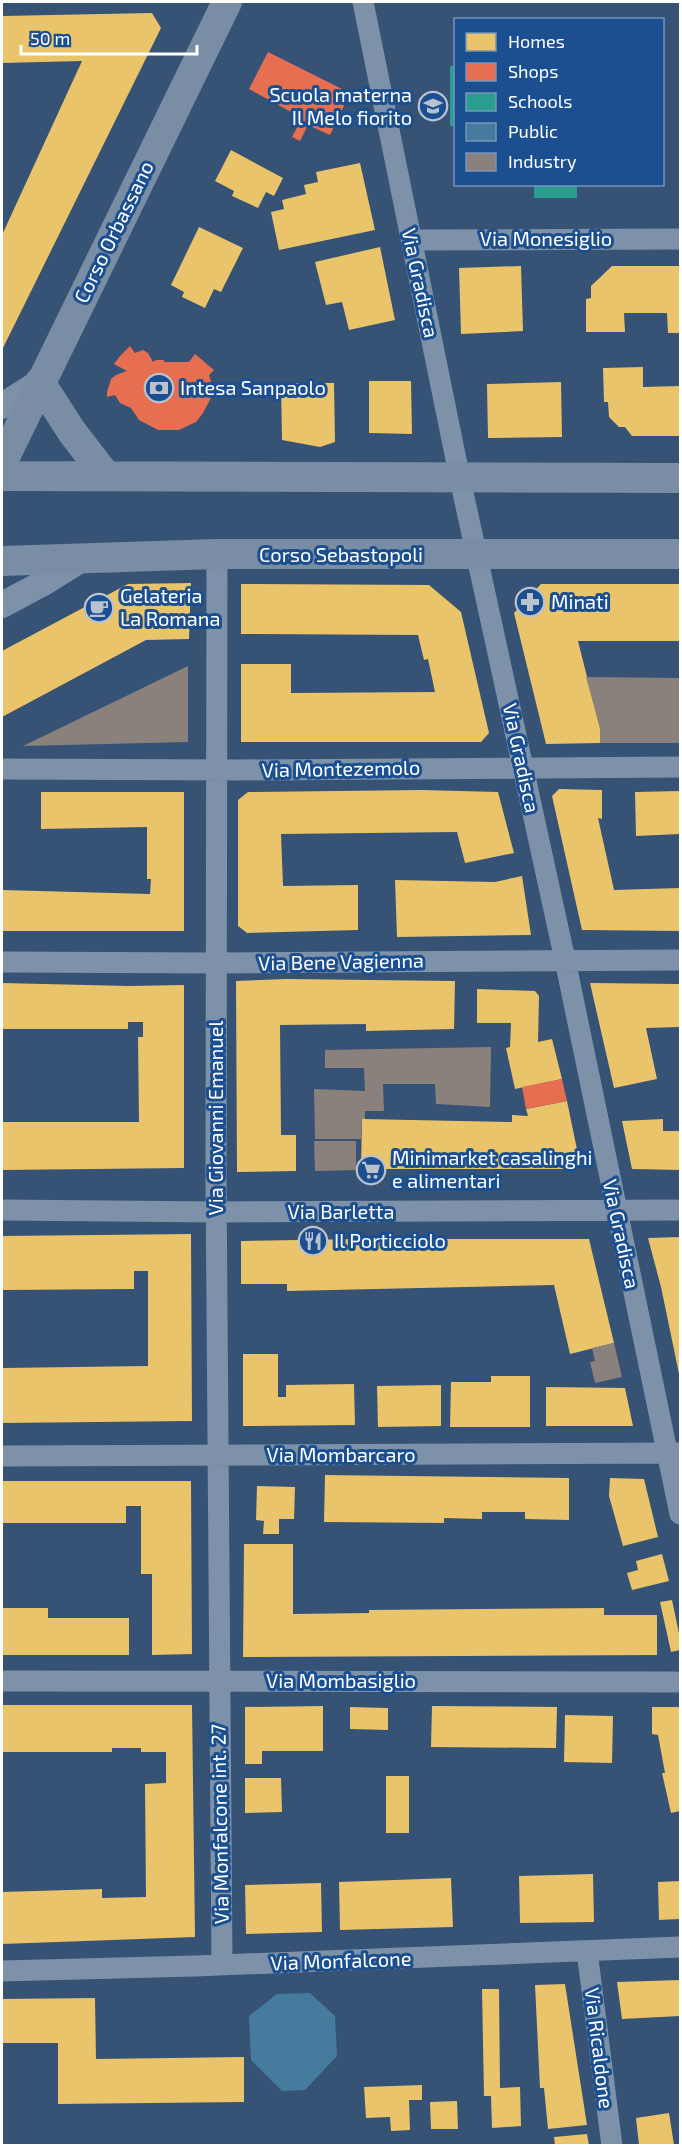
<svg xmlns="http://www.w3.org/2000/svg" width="682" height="2147" font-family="'Exo 2',sans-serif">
	<rect width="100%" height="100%" fill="#365274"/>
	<path fill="#e9c46a" d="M152,13L161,28L2,350V235L82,61L2,63V16Z
		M231,150L283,178L274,196L266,192L258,208L232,196L234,191L215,181Z
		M360,163L375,230L279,250L271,212L284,209L282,200L306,194L304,185L318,182L316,172Z
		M199,227L243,248L221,292L214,289L205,308L182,297L184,292L171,285Z
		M380,247L395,320L349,330L342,302L326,305L315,262Z
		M521,266L523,331L461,334L459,268Z
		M612,266H680V333H668L667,313H624L625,332H586V299L591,298V286Z
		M643,367V387L680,386V436H632L625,427H619L609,417L608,402H604L603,368Z
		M369,381H411L412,434L369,433Z
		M561,382L562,437L488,438L487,384Z
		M281,383H334L335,442L320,447L282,440Z
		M191,583L189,639L146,640L2,717V651L128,584Z
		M241,584L429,585L461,612L489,733L481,742H241V664H291V693L435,692L428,659L424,660L418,635L241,634Z
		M541,584H680V641H578L600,728V743L546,744L514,613Z
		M559,789L602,790V819L598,818L614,890L680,888V931L582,930L552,796Z
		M422,790L498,792L514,853L465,863L457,832L281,834L283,886L358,885V930L247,933L238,926V800L248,792Z
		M680,791V834L636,836L635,792Z
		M41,792H184V931H2V890L150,894L151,879H147V827L41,829Z
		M522,876L531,935L397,937L395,880L495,882Z
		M286,979L455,981L454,1029L366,1031V1024L280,1025L281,1135H296V1171L237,1172L236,981Z
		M2,983L128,986L184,985V1168L2,1170V1122H139L138,1037H143V1022H128V1029H2Z
		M590,983L680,984V1027L646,1028L657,1079L614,1088Z
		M477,989L535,991L539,996L538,1042L552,1039L562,1079L515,1089L506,1048L510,1047L511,1023H477Z
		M567,1101L579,1159L571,1169H361L362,1119L512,1122V1115L528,1116L526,1109Z
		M663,1119V1131H680V1170L632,1169L622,1121Z
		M191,1234L192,1421L2,1423V1368L148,1366V1271H134V1289L2,1290V1236Z
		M680,1237V1374H679L661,1287L648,1238Z
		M359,1239H589L614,1343L570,1354L554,1285L287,1291V1284H241V1241Z
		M243,1354H278V1397H286V1385L354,1384L355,1425L243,1426Z
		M491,1376H530V1427H450L451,1382H491Z
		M441,1385V1426L378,1427L377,1386Z
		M546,1387L625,1388L633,1426H546Z
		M325,1475L569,1478V1520L525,1519V1512H482V1519L444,1518V1523L324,1522Z
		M610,1478L644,1479L658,1537L623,1546L609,1496Z
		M2,1481H191L192,1654L152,1655V1574H141V1506H126V1523H2Z
		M257,1486L295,1487L294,1519H279V1534H263L264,1521L256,1520Z
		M244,1544H293V1614L369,1613V1610L604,1608V1615H657V1655L243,1657Z
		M662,1554L669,1581L632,1590L627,1573L638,1570L636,1561Z
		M672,1600L680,1638V1650L671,1652L660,1602Z
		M2,1608H48V1618H129V1655H2Z
		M2,1705H192L195,1937L2,1944V1892L102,1889V1898L146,1897L145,1784L166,1783V1752H141V1748H112V1752H2Z
		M323,1706V1751H262V1764H245V1707Z
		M432,1706L557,1707L556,1748L431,1747Z
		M350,1707L388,1708V1730L350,1729Z
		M652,1707H680V1811L671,1813L662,1773H665L658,1735L652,1734Z
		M565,1715L613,1716L612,1763L564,1762Z
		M386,1776H409V1833H386Z
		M245,1778H281L282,1812L245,1813Z
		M593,1874L594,1922L520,1923L519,1876Z
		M451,1878L453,1927L340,1930L339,1882Z
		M680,1881V1919L659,1920L658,1882Z
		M321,1883L322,1932L246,1934L245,1885Z
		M680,1980V2016L622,2019L617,1982Z
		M565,1984L587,2125L548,2129L544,2088H540L535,1985Z
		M482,1989H499L500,2088L520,2087L521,2126L492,2128L491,2096H484Z
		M95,1998L96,2059L244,2057V2102L58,2104V2043H2V1999Z
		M422,2085V2100H409L410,2130L391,2131L390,2117L366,2118L364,2087Z
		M457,2101L458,2129H431L430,2102Z
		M669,2113L674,2145H639L636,2118Z
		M587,2134L589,2145H555L554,2137Z"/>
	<path fill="#e76f51" d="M268,52L350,93L330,135L308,125L300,141L292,137L302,118L249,89Z
		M130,346L135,353L143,350L148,353L153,362L156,360H164V362H189L195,354L214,370L209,375L212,385L211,398L203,413L196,422L179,430H158L139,420L131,408L120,403L115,395L107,397V392L111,379L116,375L127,371L114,364L120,356Z
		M562,1079L567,1101L526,1109L522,1087Z"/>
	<path fill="#2a9d8f" d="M450,66H456V126H450Z
		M534,184H577V198H534Z"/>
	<path fill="#457b9d" d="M310,1993L335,2016L337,2056L305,2090L282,2091L251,2060L249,2016L277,1994Z"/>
	<path fill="#8a817c" d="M188,666V742L23,746Z
		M586,677L680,678V743H600V728Z
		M491,1047L490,1107L436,1104L435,1084H383L384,1111H365V1119H362L361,1139H315L314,1089L365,1091L364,1068H325V1050Z
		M314,1141H356V1170L315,1171Z
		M614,1343L622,1377L595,1383L590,1362L595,1361L592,1348Z"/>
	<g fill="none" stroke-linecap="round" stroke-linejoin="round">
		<path stroke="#7d92a8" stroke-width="21" d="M363,2L460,479L565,960L680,1514
			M412,240L680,239
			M217,554L216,1178L222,1965
			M2,769L237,770L680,767
			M2,962L216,963L680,960
			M2,1210L217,1212L680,1210
			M2,1456L680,1453
			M2,1681L680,1682
			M587,1951L612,2146
			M2,1971L195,1966L680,1947"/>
		<path stroke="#7d92a8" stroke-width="26" d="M2,406L40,382
			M2,605L45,582L82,559"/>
		<path stroke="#798da4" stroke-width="30" d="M40,382L72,432L106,476
			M2,463L227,2
			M2,476L680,478
			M2,561L217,554H680"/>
	</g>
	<defs>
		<g id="school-ring" transform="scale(1.5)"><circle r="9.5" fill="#1b4f8f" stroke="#b9c2ce" stroke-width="1.5"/><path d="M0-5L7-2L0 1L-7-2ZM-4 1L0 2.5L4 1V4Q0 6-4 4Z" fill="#b9c2ce"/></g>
		<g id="bank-ring" transform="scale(1.5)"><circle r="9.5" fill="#1b4f8f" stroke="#b9c2ce" stroke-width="1.5"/><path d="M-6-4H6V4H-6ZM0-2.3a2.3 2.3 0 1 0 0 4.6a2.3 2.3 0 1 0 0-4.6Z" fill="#b9c2ce"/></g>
		<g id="pharmacy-ring" transform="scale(1.5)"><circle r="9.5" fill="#1b4f8f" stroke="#b9c2ce" stroke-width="1.5"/><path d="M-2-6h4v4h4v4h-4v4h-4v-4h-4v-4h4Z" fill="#b9c2ce"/></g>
		<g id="cafe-ring" transform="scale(1.5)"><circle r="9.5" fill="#1b4f8f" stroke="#b9c2ce" stroke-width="1.5"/><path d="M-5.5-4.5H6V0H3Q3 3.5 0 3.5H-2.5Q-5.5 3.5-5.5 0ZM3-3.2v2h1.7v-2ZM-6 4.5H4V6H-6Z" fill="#b9c2ce"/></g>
		<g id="supermarket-ring" transform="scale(1.5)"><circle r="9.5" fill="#1b4f8f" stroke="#b9c2ce" stroke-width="1.5"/><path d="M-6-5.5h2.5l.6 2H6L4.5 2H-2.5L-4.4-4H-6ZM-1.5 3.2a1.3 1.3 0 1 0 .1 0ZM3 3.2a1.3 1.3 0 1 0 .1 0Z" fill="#b9c2ce"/></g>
		<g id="restaurant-ring" transform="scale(1.5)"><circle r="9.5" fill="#1b4f8f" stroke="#b9c2ce" stroke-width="1.5"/><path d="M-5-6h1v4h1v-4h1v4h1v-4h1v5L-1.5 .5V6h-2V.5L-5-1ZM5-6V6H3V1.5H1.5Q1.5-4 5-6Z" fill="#b9c2ce"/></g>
	</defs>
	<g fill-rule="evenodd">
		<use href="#school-ring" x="433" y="106"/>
		<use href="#bank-ring" x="159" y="388"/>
		<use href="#pharmacy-ring" x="530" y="602"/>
		<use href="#cafe-ring" x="99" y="608"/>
		<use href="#supermarket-ring" x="371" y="1170"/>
		<use href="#restaurant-ring" x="313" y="1241"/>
	</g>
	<g text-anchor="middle" stroke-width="6" stroke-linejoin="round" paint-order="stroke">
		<g font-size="20" fill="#fff" stroke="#1b4f8f" text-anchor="start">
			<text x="412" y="102" text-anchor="end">Scuola materna<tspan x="412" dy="23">Il Melo fiorito</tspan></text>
			<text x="180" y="395">Intesa Sanpaolo</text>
			<text x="120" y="603">Gelateria<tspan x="120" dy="23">La Romana</tspan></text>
			<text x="551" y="609">Minati</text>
			<text x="392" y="1165">Minimarket casalinghi<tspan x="392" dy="23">e alimentari</tspan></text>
			<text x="334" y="1248">Il Porticciolo</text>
		</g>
		<g font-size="20" fill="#fff" stroke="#1b4f8f">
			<text transform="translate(114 232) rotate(-64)" y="7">Corso Orbassano</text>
			<text x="546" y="246">Via Monesiglio</text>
			<text transform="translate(420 283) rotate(78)" y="7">Via Gradisca</text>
			<text x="341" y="562">Corso Sebastopoli</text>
			<text transform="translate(521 758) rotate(78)" y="7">Via Gradisca</text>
			<text transform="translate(341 769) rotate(-1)" y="7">Via Montezemolo</text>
			<text transform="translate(341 962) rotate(-1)" y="7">Via Bene Vagienna</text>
			<text transform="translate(216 1118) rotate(-90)" y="7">Via Giovanni Emanuel</text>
			<text x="341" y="1219">Via Barletta</text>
			<text transform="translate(621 1234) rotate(78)" y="7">Via Gradisca</text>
			<text x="341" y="1462">Via Mombarcaro</text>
			<text x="341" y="1688">Via Mombasiglio</text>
			<text transform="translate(220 1824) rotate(-91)" y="7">Via Monfalcone int. 27</text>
			<text transform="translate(341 1961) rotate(-2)" y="7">Via Monfalcone</text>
			<text transform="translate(599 2048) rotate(83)" y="7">Via Ricaldone</text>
		</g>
	</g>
	<rect width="682" height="2147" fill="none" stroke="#ffffff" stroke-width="6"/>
	<rect x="454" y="18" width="210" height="168" fill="#1b4f8f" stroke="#7695bc" stroke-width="1.5"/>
	<rect x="466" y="33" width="30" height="18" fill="#e9c46a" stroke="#7695bc" stroke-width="1.5"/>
	<text x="508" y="48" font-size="18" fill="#ffffff">Homes</text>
	<rect x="466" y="63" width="30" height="18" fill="#e76f51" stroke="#7695bc" stroke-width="1.5"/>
	<text x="508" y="78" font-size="18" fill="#ffffff">Shops</text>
	<rect x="466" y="93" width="30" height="18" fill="#2a9d8f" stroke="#7695bc" stroke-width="1.5"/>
	<text x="508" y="108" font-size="18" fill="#ffffff">Schools</text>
	<rect x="466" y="123" width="30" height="18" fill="#457b9d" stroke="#7695bc" stroke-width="1.5"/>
	<text x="508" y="138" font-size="18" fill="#ffffff">Public</text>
	<rect x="466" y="153" width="30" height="18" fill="#8a817c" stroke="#7695bc" stroke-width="1.5"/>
	<text x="508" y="168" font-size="18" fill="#ffffff">Industry</text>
	<path d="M21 45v9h176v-9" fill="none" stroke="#ffffff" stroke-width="3"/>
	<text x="30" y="45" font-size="18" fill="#ffffff" stroke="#1b4f8f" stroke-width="4.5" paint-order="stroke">50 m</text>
</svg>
